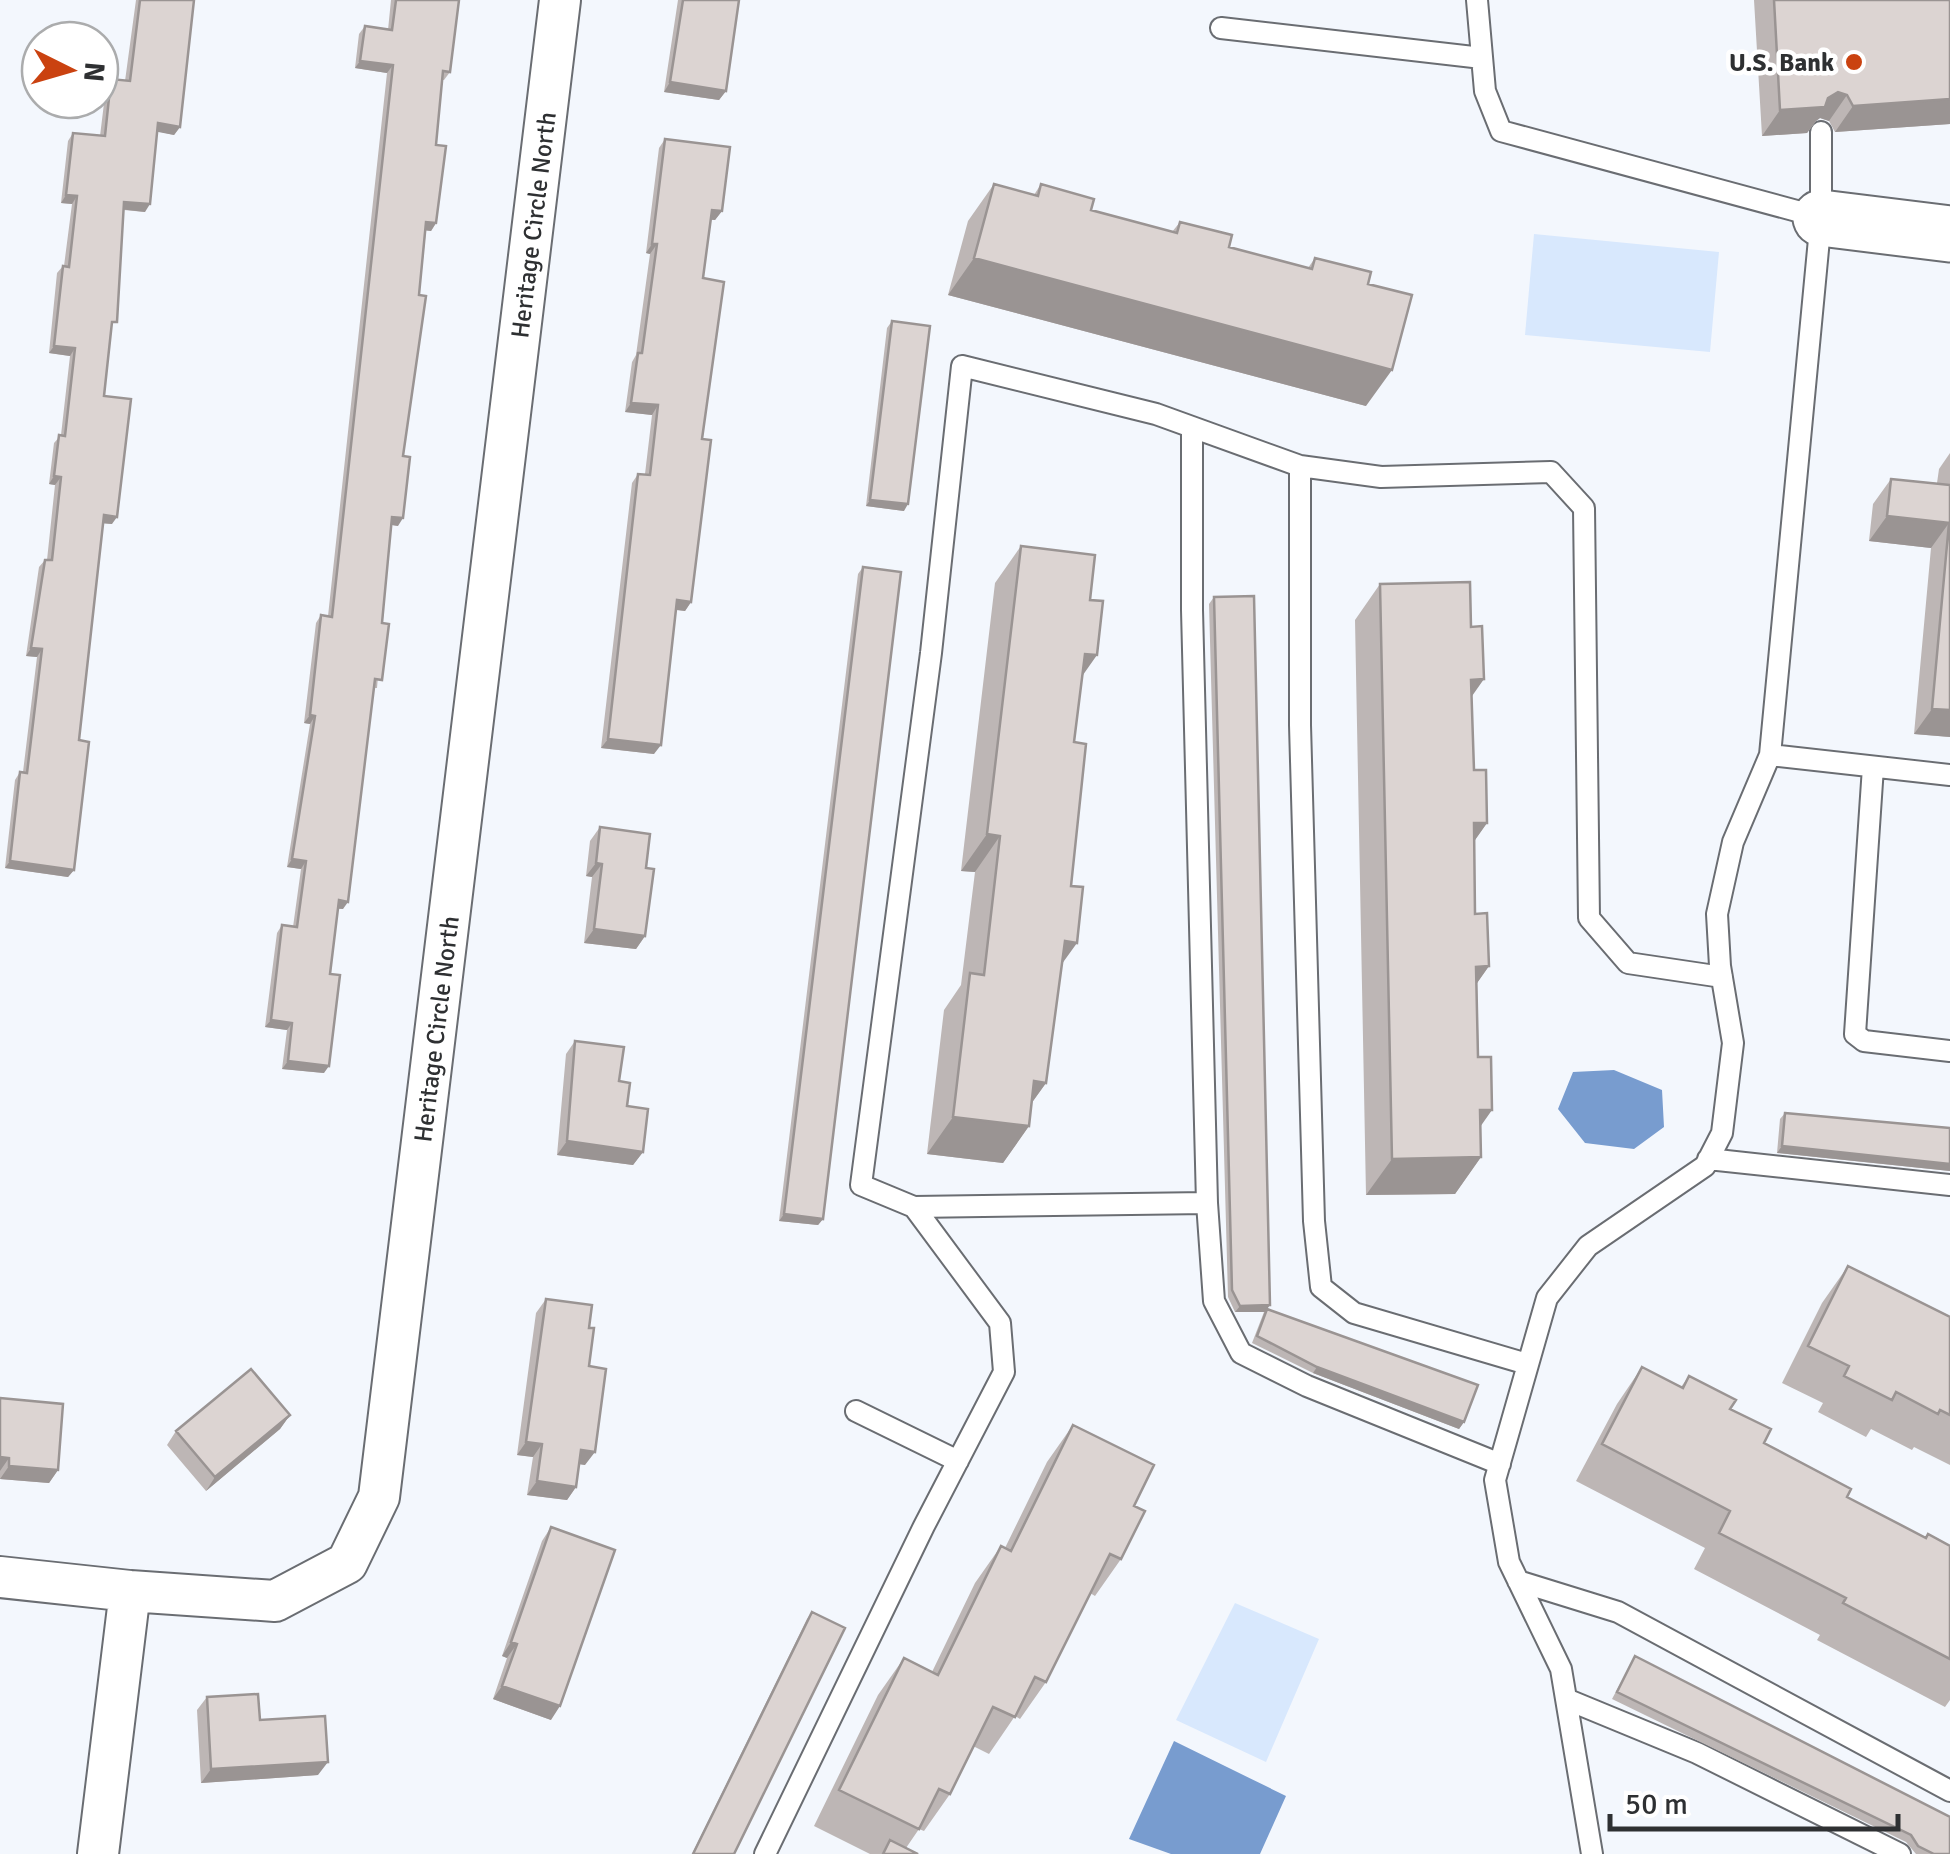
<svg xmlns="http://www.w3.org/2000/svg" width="1950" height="1854" font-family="Signika,sans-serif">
	<rect width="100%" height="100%" fill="#f3f7fd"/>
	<path fill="#d8e8fd" d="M1534,234L1719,252L1710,352L1525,335Z
		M1235,1603L1319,1639L1266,1762L1176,1720Z"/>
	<path fill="#789ccf" d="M1614,1070L1662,1090L1664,1127L1634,1149L1585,1143L1558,1109L1573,1072Z
		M1174,1741L1286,1796L1260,1854H1171L1129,1839Z"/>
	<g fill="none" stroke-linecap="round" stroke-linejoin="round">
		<g stroke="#6a6d72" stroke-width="24">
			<path id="lane" d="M1477,0L1485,91L1501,131L1819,217
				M1221,28L1482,58
				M1192,427V610L1207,1203L1214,1301L1241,1353L1307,1386L1500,1464
				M1300,466V725L1314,1221L1321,1287L1354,1313L1527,1364
				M1770,755L1950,775
				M1873,767L1855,1034L1864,1041L1950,1051
				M1708,1159L1950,1185
				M914,1207L1207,1203
				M856,1411L958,1461
				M1518,1581L1618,1612L1950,1791
				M1566,1699L1697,1753L1900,1854
				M765,1854L924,1526L1004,1372L1000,1323L914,1207L861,1185L931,653L962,366L1156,414L1300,466L1381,477L1551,472L1584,508L1589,918L1628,963L1722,977
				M1592,1854L1561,1669L1509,1562L1495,1480L1547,1298L1588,1246L1705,1166L1722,1133L1733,1043L1720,966L1717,914L1733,842L1770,755L1821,218V132"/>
		</g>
		<g stroke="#6a6d72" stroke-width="44">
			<path id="street" d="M0,1577L130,1591L275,1601L347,1563L379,1497L560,0
				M98,1854L130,1591"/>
		</g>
		<g stroke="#6a6d72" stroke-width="59">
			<path id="secondary" d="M1821,218L1950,234"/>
		</g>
		<use href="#lane" stroke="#fff" stroke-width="20"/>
		<use href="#street" stroke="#fff" stroke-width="40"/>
		<use href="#secondary" stroke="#fff" stroke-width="55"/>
	</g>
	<path fill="#bdb6b5" d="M136,0H194L180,127L174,135L157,131L145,212L124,210L104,396L112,524L103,523L79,740L74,870L68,877L5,868L15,780L20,772H23L37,657L26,656L39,567L45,560H47L55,485L49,484L54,443L61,435L70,356L49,353L57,273L63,266H64L72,204L61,203L68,141L73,133L100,136L106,87L111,79L125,81Z
		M391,0H459L450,72L444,80H442L436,145V223L431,231L426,230L403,456L398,526L391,525L377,688H374L343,909H338L330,974L324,1073L282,1069L287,1030L265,1027L277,933L282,925L293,927L301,869L287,867L310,724L304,723L316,623L321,615L328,616L387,73L355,68L359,34L365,26L388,30Z
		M678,0H739L726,91L719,100L664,92Z
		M1754,0H1950V124L1835,132L1829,121L1820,118L1816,121L1807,133L1762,136Z
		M665,139L722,211L715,220H710L703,278L702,439L691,602L685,611L676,610L654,754L601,748L632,483L638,474H645L652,415L625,412L632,362L636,355L650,254L646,253L659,148Z
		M994,184L1034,195L1041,184L1091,210L1172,232L1180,222L1229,247L1308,268L1315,258L1368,284L1366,406L948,295L968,221Z
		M892,321L904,511L866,506L887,328Z
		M1950,453V737L1914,734L1931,548L1869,541L1873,504L1891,479L1937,483L1939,469Z
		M1021,546L1082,676L1074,742L1062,963L1046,1083L1031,1104L1029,1126L1003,1163L927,1154L944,1010L961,985L975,872L961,871L995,583Z
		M863,567L823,1219L818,1225L779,1221L858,574Z
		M1380,584L1472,696L1474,770L1487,823L1474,841L1475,914L1489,966L1477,983L1481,1157L1455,1194L1366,1195L1355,620Z
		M1214,597L1267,1309L1464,1422L1459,1429L1313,1373L1252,1343L1264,1312H1235L1228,1297L1209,604Z
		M600,827L646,868L645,936L636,949L584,943L592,877L586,876L590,841Z
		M575,1041L619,1081L643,1152L633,1165L557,1155L566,1054Z
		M1785,1113L1950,1128V1171L1777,1153L1780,1119Z
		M1848,1266L1950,1317V1465L1914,1447L1912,1450L1871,1429L1866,1437L1818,1412L1823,1403L1782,1383L1822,1303Z
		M546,1299L589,1328L585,1465L579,1464L576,1487L567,1500L527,1495L533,1457L517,1455L536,1313Z
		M1642,1367L1681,1387L1689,1376L1730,1409L1764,1443L1847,1497L1926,1538L1950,1546V1700L1945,1707L1817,1640L1820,1635L1694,1569L1705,1548L1576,1481L1617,1404Z
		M0,1398L58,1470L49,1483L0,1479Z
		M290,1415L280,1429L206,1491L167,1445L176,1431Z
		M1073,1425L1134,1506L1121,1559L1095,1596L1090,1593L1046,1682L1020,1719L1015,1716L989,1754L973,1746L950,1794L924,1831L919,1829L906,1848L918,1854H870L814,1826L878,1695L904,1658L932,1672L975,1583L1001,1546L1005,1548L1047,1462Z
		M551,1527V1720L493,1699L507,1658L502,1656L542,1541Z
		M812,1612L734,1854H692L807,1619Z
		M1635,1656L1950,1854H1916L1906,1842L1612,1699Z
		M207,1697L260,1720L318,1775L201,1783L197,1710Z"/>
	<path fill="#9a9493" d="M360,61L393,65L387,73L355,68Z
		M670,82L726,91L719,100L664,92Z
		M1838,92L1847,95L1829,121L1820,118L1816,121L1807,133L1762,136L1780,110L1828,98Z
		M1950,99V124L1835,132L1853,106Z
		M158,123L180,127L174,135L153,131Z
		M66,195L77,196L72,204L61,203Z
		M124,202L150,204L145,212L119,209Z
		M712,210L722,211L715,220L705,219Z
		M426,222L436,223L431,231L421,230Z
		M652,244H657L650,254L646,253Z
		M974,258L1392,370L1366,406L948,295Z
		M54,346L75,348L70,356L49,353Z
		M631,403L658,405L652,415L625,412Z
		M54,476L61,477L55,485L49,484Z
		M870,500L908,504L904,511L866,506Z
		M104,515L117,517L112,524L99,523Z
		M1887,516L1949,523L1931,548L1869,541Z
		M392,517L403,518L398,526L387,524Z
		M677,600L691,602L685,611L671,609Z
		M31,648L42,649L37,657L26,656Z
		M1085,654L1097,655L1071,692Z
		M1484,679L1458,716L1471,680Z
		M1932,709L1950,710V737L1914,734Z
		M310,715L315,716L310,724L304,723Z
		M608,739L661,745L654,754L601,748Z
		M1474,823H1487L1461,860Z
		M987,834L1000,836L975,872L961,871Z
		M292,859L306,861L301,869L287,867Z
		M10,861L74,870L68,877L5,868Z
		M596,863L602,864L592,877L586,876Z
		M339,900L348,902L343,909L334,908Z
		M594,929L645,936L636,949L584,943Z
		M1065,941L1077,943L1051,979Z
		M1489,966L1463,1003L1476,967Z
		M271,1020L292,1023L287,1030L265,1027Z
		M288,1061L329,1066L324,1073L282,1069Z
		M1034,1081L1046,1083L1020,1119Z
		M1480,1110H1492L1466,1147Z
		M953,1117L1029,1126L1003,1163L927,1154Z
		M567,1141L643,1152L633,1165L557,1155Z
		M1782,1146L1950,1164V1171L1777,1153Z
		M1481,1157L1455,1194L1366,1195L1392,1159Z
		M784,1214L823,1219L818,1225L779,1221Z
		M1270,1305L1265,1312H1235L1240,1306Z
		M1317,1367L1464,1422L1459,1429L1313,1373Z
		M290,1415L280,1429L206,1491L215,1477Z
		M526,1442L542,1444L533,1457L517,1455Z
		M581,1450L595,1452L585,1465L572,1463Z
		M0,1457L9,1458L0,1471Z
		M9,1466L58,1470L49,1483L0,1479Z
		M537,1481L576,1487L567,1500L527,1495Z
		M511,1642L517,1644L507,1658L502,1656Z
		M502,1686L560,1706L551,1720L493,1699Z
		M328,1762L318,1775L201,1783L211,1769Z"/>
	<path fill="#dcd4d2" stroke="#9a9493" stroke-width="2.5" d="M140,0H194L180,127L158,123L150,204L124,202L117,322H112L104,396L131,399L117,517L104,515L79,740L89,742L74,870L10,861L20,772L27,773L42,649L31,648L45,560H52L61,477L54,476L59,435L65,436L75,348L54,346L63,266L69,267L77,196L66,195L73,133L105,136L111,79L130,81Z
		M396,0H459L450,72L443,71L436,145L446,146L436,223L426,222L419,295L426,296L403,456L410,457L403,518L392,517L382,623L389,624L382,680L375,679L348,902L339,900L330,974L340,975L329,1066L288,1061L292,1023L271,1020L282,925L297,927L306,861L292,859L315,716L310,715L321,615L332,617L393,65L360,61L365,26L392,30Z
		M683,0H739L726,91L670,82Z
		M1774,0H1950V99L1853,106L1847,95L1838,92L1828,98L1825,107L1780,110Z
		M665,139L730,147L722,211L712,210L703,278L724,282L702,439L711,440L691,602L677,600L661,745L608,739L638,474L650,475L658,405L631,403L638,353H642L657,244H652Z
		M994,184L1038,196L1041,184L1094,199L1091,210L1177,233L1180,222L1232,235L1229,247L1312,269L1315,258L1371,272L1368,284L1412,295L1392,370L974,258Z
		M892,321L930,326L908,504L870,500Z
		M1891,479L1950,485V710L1932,709L1949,523L1887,516Z
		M1021,546L1095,555L1090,600L1103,601L1097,655L1085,654L1074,742L1086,744L1071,886L1083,887L1077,943L1065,941L1046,1083L1034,1081L1029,1126L953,1117L970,973L984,975L1000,836L987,834Z
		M863,567L901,572L823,1219L784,1214Z
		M1470,582L1471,627L1482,626L1484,679L1471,680L1474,770H1486L1487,823H1474L1475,914L1487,913L1489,966L1476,967L1478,1057H1491L1492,1110H1480L1481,1157L1392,1159L1380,584Z
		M1254,596L1270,1305L1240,1306L1232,1290L1214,597Z
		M600,827L650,834L646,868L654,869L645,936L594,929L602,864L596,863Z
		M575,1041L624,1047L619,1081L630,1083L627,1106L648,1109L643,1152L567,1141Z
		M1785,1113L1950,1128V1164L1782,1146Z
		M1848,1266L1950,1317V1415L1940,1410L1938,1414L1896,1392L1892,1400L1844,1376L1849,1366L1808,1346Z
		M546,1299L592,1305L589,1328H594L589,1366L606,1369L595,1452L581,1450L576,1487L537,1481L542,1444L526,1442Z
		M1267,1309L1478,1385L1464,1422L1317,1367L1257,1336Z
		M1642,1367L1683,1388L1689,1376L1736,1400L1730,1409L1771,1429L1764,1443L1851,1489L1847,1497L1926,1538L1928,1534L1950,1546V1659L1843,1603L1846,1598L1719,1533L1730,1511L1602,1444Z
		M251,1369L290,1415L215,1477L176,1431Z
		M0,1398L63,1404L58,1470L9,1466V1458L0,1457Z
		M1073,1425L1154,1465L1134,1506L1145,1511L1121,1559L1110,1554L1046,1682L1035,1677L1015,1717L993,1707L950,1794L939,1789L919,1829L839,1790L904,1658L938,1675L1001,1546L1011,1551Z
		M551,1527L615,1550L560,1706L502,1686L517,1644L511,1642Z
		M812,1612L845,1628L734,1854H693Z
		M1635,1656L1950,1817V1854H1934L1918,1846L1911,1835L1617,1692Z
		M258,1694L260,1720L325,1716L328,1762L211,1769L207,1697Z
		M890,1840L918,1854H883Z"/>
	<circle fill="#ca4210" stroke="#fff" stroke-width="4" cx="1854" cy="62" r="10"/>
	<g text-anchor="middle" stroke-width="9" stroke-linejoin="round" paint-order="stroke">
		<g font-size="25" font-weight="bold" fill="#2e3032" stroke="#fff" text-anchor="end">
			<text x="1834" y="71">U.S. Bank</text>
		</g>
		<g font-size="25" fill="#2e3032" stroke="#fff">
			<text transform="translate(533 225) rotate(-83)" y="9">Heritage Circle North</text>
			<text transform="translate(436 1029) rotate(-83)" y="9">Heritage Circle North</text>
		</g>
	</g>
	<g transform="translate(70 70) rotate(95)"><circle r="48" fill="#ffffff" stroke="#abacad" stroke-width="2.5"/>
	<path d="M0-8L18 38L0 25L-18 38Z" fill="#ca4210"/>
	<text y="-15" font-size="28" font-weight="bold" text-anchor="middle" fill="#2e3032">N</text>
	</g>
	<path d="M1610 1814v15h288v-15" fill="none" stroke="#2e3032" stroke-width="5"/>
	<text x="1625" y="1814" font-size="30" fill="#2e3032" stroke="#ffffff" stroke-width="8" paint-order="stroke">50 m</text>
</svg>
